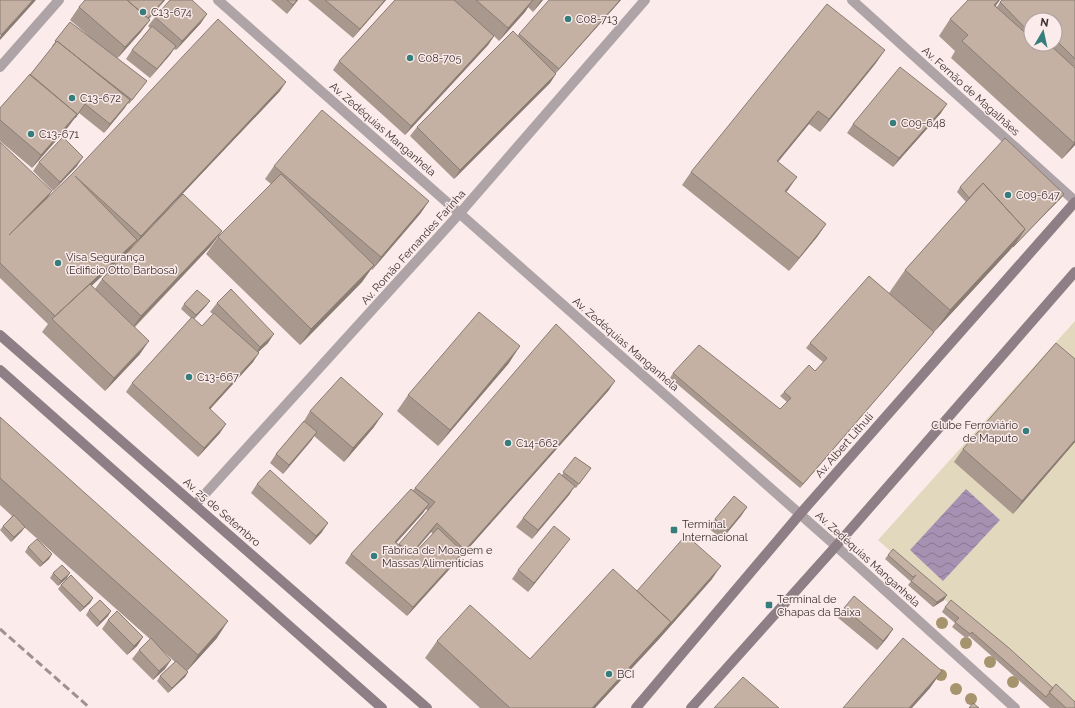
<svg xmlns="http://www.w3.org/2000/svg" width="1075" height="708" font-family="Raleway,sans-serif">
	<defs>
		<pattern id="water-waves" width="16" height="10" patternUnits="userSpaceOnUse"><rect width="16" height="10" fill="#a691b2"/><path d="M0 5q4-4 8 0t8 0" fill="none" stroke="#887791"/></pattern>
	</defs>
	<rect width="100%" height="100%" fill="#fbebea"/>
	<path fill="#e2d8bd" d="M1075,321V708H1066L878,540Z"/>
	<path fill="url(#water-waves)" d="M966,489L1000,520L943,581L910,550Z"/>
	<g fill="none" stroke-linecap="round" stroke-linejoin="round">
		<path stroke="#aea4a8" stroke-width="10" d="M218,0L836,546L1015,708
			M852,0L1075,201
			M0,67L59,0
			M195,505L460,213L645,0"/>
		<path stroke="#8e7f86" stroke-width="10" d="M0,335L427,708
			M0,370L382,708
			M636,708L800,514L1075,202
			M691,708L836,546L1075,272"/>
		<path stroke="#9e9190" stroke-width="3" stroke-dasharray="8 4" stroke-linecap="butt" d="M0,629L90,708"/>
	</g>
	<g fill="#a6946f">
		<circle cx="942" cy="623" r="6"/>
		<circle cx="966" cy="643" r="6"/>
		<circle cx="990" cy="662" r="6"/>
		<circle cx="941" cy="675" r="6"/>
		<circle cx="1013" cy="682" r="6"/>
		<circle cx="956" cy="689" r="6"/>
		<circle cx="971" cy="699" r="6"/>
	</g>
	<path fill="#a9988d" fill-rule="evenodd" d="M165,0L149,19L150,20L140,33L117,58L147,81L129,104L128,103L104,133L79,113L68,127L32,168L0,141V108L30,75L53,47L52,46L70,22L90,37L70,20L79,7Z
		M271,0H298L287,14Z
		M308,0H386L353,38Z
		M395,0H543L533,12L528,7L525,12L499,41L494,36L488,45L405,135L333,70L339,61Z
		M621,0L556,73L550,83L454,179L410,136L417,127L519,34Z
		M1075,0V145L1062,159L951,58L955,51L939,36L950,19L996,6L997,7L1000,2ZM1031,20H1055V44H1031Z
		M155,17L201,23L176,50L174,49L150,78L126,59L132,50L150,28L148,26Z
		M876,63L820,132L809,124L778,162L786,192L826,224L817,237L789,271L682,185L691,172Z
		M280,91L134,245V244L131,249L91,286L95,289L102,279L222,231L210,247L135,327L140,354L105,391L42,332L48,324L0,278V142L46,199Z
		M941,113L893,167L847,133L853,124Z
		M39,162L77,166L53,191L33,171Z
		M274,166L429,201L420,214L372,270L371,269L362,282L300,345L206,254L218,237L271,184L265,179Z
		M960,187L1064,194L1061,198L1009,251L934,332L800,488L670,378L673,373L780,409L787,402L780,396L784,392L815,371L823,362L806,348L810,343L889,293L905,270L966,202L957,192Z
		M210,301L206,306L194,319L202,326L213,314L210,312L217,303L268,343L258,352L253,362L210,409L220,433L198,457L126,392L132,383L191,318L181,309L184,304Z
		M1075,359V442L1013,514L954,462L963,449Z
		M509,363L438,446L397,411L408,395Z
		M609,390L459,559H458L407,616L345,563L351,554L415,488ZM426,509L428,511L399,545L396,543L423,513ZM431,532L433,534L413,555H412Z
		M310,411L374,427L344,462L314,436L283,474L270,463L276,454L304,421Z
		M0,417L217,638L187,671L188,672L185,677L168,693L157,681L160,676L175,662L164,652L165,669L153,680L132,659L139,650L150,639L24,527L22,531L11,542L0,530L3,526L12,516L0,505Z
		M575,457L591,468L576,488L574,487L569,495L532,539L516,527L523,518L562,475Z
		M257,484L322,532L310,545L251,493Z
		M747,507L741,516L722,539L708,528L715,519Z
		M28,547L52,554L49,559L40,567L25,552Z
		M563,548L528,592L512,579L518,570Z
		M888,555L944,600L933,607L908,585L912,580L910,581L885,559Z
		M53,573L67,578L58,586L50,578Z
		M712,579L659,639L595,708H480L425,658L437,641L530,659L637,591Z
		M61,585L93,598L90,603L80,612L58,589Z
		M945,607L1053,688L1075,708H1050L969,636L967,639L952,627L955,623L942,612Z
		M844,608L893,629L887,638L877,650L837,617Z
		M89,610L108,616L97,627L86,615Z
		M108,620L143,637L137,646L127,655L102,629Z"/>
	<path fill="#897c73" d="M33,0H36L0,40V37L1,35Z
		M164,0H165L145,23L148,18Z
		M297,0H298L287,14L293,5Z
		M385,0H386L353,38L360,29Z
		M533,0L525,12L499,41L508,28Z
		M541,0H543L533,12Z
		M620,0H621L555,74L559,69Z
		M999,0H1000L991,12L994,5Z
		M207,14L201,23L176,50L182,41Z
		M150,20L140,33L116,60L125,47Z
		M494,36L488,45L405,135L411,126Z
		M176,46L170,55L150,78L157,69Z
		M885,50L876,63L820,132L829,119Z
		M556,74L550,83L454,179L460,170Z
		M286,82L280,91L134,245L141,236Z
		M130,100L124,109L104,133L110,124Z
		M85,104L68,127L32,168L41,155Z
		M947,104L941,113L893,167L899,158Z
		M818,111L809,124L768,174L777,161Z
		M1075,141V145L1062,159L1074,143Z
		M83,157L77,166L53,191L60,182Z
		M797,177L788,190L776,204L785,191Z
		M52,191L46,200L9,235Z
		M1064,194L1061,198L1009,251L1013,247Z
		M429,201L420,214L372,270L381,257Z
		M826,224L817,237L789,271L799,258Z
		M1025,229L1009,251L934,332L800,488L803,484L934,332L950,310Z
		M222,231L210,247L129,332L141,316Z
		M137,240L131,249L54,321L55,316Z
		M374,265L362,282L300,345L311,329Z
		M210,301L206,306L193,320L196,315Z
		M274,334L268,343L254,356L260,347Z
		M149,341L140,354L105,391L114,378Z
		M520,346L509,363L438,446L450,430Z
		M259,353L253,362L203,417L209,408Z
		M615,381L609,390L459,559L465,550Z
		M383,414L374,427L344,462L353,448Z
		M226,424L220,433L198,457L204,448Z
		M317,432L311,441L283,474L289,465Z
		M1075,440V442L1013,514L1022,501Z
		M575,486L569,495L532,539L538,530Z
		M429,504L423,513L389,551L395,542Z
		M747,507L741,516L722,539L728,530Z
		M328,523L322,532L310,545L316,536Z
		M437,523L431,532L405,562L412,553Z
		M25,527L22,531L11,542L14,537Z
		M570,539L563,548L528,592L534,583Z
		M463,552L457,561L407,616L413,607Z
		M52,554L49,559L40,567L43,563Z
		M721,566L712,579L659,639L595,708H592Z
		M70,573L67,578L58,586L61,581Z
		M947,595L944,600L933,607L937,602Z
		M93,598L90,603L80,612L84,607Z
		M111,611L108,616L97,627L100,622Z
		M228,621L217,638L186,672L198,655Z
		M893,629L887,638L877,650L883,641Z
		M143,637L137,646L127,655L134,646Z
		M171,660L165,669L153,680L159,671Z
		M942,671L930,688L912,708H909Z
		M188,672L185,677L168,693L172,688Z"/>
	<path fill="#c4b1a4" stroke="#897c73" d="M0,0H33L1,35L0,33Z
		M85,0H127L150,20L125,47L79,7Z
		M127,0H164L148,18Z
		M170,0H192L207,14L182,41L155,17Z
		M287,0H297L293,5Z
		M325,0H385L360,29Z
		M395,0H454L494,36L411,126L339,61Z
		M476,0H533L508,28Z
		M549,0H620L559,69L519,34Z
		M968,0H999L994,5L1031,38V44H1038L1041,47L1043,44H1049L1075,68V141L1074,143L962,41L968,35L950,19Z
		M1002,0H1075V59L1055,39V20H1031V34L1000,2Z
		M827,4L885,50L829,119L818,111L777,161L797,177L785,191L826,224L799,258L691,172Z
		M218,19L286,82L141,236L75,176L137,240L55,316L0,263V142L52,191L9,235L73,173Z
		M70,22L147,81L132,100L91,68L57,41L56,42L55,41Z
		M152,26L176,46L157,69L132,50Z
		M513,31L556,74L460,170L417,127Z
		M57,41L130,100L110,124L85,104L75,118L77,114L30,75Z
		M900,67L947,104L899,158L853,124Z
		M30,74L77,114L41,155L0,120V108Z
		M322,110L429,201L381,257L274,166Z
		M63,137L83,157L60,182L39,162Z
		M1005,138L1064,194L1013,247L1025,229L983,183L969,198L960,187Z
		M281,174L374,265L311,329L218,237Z
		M983,183L1025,229L950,310L905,270Z
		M183,194L222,231L141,316L102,279Z
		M869,276L934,332L803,484L673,373L699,345L780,409L791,398L784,392L809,365L815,371L827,358L810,343Z
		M90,284L149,341L114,378L52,319Z
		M231,289L274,334L260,347L217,303Z
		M197,290L210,301L196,315L184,304Z
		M479,312L520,346L450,430L408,395Z
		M214,313L259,353L209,408L226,424L204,448L132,383L192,317L202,326Z
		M556,324L615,381L465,550L437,523L412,553L399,544L435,502L415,488Z
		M1056,343L1075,359V440L1022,501L963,449Z
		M341,377L383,414L353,448L310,411Z
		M0,417L228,621L198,655L0,478Z
		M304,421L317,432L289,465L276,454Z
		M575,457L591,468L579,484L563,472Z
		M270,470L328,523L316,536L257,484Z
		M559,473L575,486L538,530L523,518Z
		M411,489L429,504L395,542L413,555L438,528L463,552L413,607L351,554Z
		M734,496L747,507L728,530L715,519Z
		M14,515L25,527L14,537L3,526Z
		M554,526L570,539L534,583L518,570Z
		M686,535L721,566L668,626L671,622L637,591Z
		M37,539L52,554L43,563L28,547Z
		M893,549L947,595L937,602L911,581L916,575L913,577L888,555Z
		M62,565L70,573L61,581L53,573Z
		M613,569L671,622L592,708H510L437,641L470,605L530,659Z
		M71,575L93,598L84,607L61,585Z
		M854,596L893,629L883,641L844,608Z
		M100,600L111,611L100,622L89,610Z
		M951,600L1009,648L1053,688L1046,697L972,632L970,634L955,622L959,618L945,607Z
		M117,611L143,637L134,646L108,620Z
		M151,638L171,660L159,671L139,650Z
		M903,638L942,671L909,708H843Z
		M176,661L188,672L172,688L160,676Z
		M743,677L779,708H714Z
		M1056,684L1075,702V708H1066L1049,692Z
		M973,703L979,708H969Z"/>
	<g fill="#367e7c" stroke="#fbebea" stroke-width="1.5">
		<circle cx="143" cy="12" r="4"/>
		<circle cx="568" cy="19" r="4"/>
		<circle cx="410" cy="58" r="4"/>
		<circle cx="72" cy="98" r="4"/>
		<circle cx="893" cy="123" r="4"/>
		<circle cx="31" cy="134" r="4"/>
		<circle cx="1008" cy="195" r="4"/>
		<circle cx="58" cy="263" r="4"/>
		<circle cx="189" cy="377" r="4"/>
		<circle cx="1026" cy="431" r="4"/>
		<circle cx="508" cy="443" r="4"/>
		<rect x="670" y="526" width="8" height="8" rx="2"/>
		<circle cx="374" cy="556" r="4"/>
		<rect x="765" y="601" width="8" height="8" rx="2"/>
		<circle cx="609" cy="674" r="4"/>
	</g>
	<g text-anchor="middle" stroke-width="3" stroke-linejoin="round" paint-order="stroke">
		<g font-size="11" fill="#3b3130" stroke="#fbebea" text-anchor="start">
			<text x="151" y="16">C13-674</text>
			<text x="576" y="23">C08-713</text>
			<text x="418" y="62">C08-705</text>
			<text x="80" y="102">C13-672</text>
			<text x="901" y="127">C09-648</text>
			<text x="39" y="138">C13-671</text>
			<text x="1016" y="199">C09-647</text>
			<text x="66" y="261">Visa Segurança<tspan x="66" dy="13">(Edificio Otto Barbosa)</tspan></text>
			<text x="197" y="381">C13-667</text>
			<text x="1018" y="429" text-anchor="end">Clube Ferroviário<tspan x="1018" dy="13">de Maputo</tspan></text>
			<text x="516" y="447">C14-662</text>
			<text x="682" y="528">Terminal<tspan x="682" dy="13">Internacional</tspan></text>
			<text x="382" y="554">Fábrica de Moagem e<tspan x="382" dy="13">Massas Alimentícias</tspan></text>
			<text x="777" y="603">Terminal de<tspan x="777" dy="13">Chapas da Baixa</tspan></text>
			<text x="617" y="678">BCI</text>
		</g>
		<g font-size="11" fill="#3b3130" stroke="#fbebea">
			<text transform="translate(971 91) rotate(42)" y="4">Av. Fernão de Magalhães</text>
			<text transform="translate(383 129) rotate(41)" y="4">Av. Zedéquias Manganhela</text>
			<text transform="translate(413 247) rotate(-48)" y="4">Av. Romão Fernandes Farinha</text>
			<text transform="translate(626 344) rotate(41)" y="4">Av. Zedéquias Manganhela</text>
			<text transform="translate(844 445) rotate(-49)" y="4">Av. Albert Lithuli</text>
			<text transform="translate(222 512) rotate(41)" y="4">Av. 25 de Setembro</text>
			<text transform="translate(868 559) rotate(42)" y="4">Av. Zedéquias Manganhela</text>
		</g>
	</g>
	<g transform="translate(1043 32) rotate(9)"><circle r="19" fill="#fbebea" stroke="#aea1a0"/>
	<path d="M0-3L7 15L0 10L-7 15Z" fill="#367e7c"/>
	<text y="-6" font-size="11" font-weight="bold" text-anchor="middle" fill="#3b3130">N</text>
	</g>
</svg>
